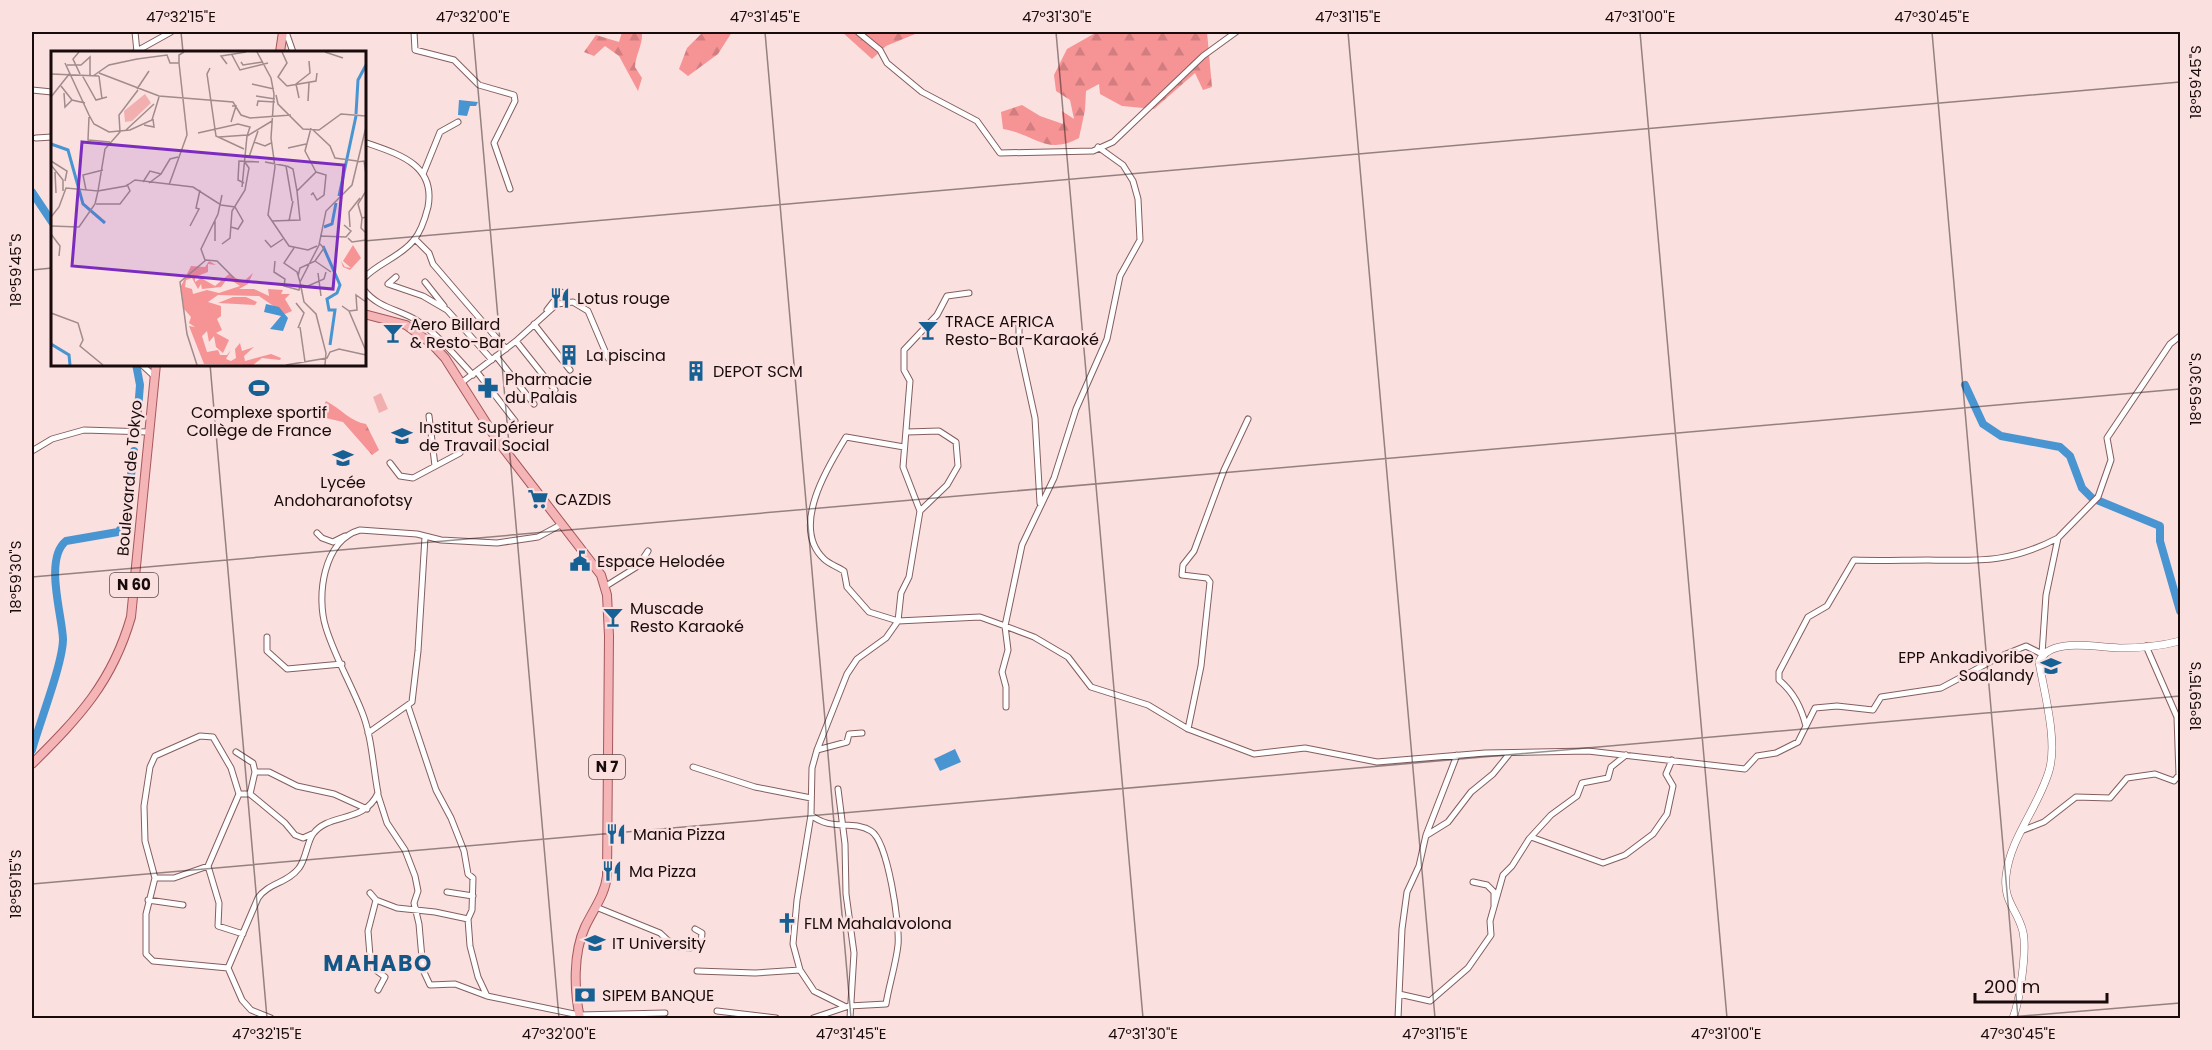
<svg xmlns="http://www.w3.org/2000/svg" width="2212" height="1050" font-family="Poppins,sans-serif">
	<defs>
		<pattern id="forest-firs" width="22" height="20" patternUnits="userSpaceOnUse" patternTransform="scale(1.5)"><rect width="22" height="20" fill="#f69395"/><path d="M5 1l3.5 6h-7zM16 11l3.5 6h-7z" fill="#d27d7f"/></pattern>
	</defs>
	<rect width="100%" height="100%" fill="#fbe0e0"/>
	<path fill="#f2afaf" d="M381,393L388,409L379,413L373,397Z"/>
	<path fill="url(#forest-firs)" d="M622,32H642C643,45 636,53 635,67L642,78L638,91L619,56L605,46L594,56L584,52L596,35L619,42Z
		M703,32H732L718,54L688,76L679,69L687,48Z
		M842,32H920L886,46L872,59Z
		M1097,32H1207L1212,87L1203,90L1195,73L1154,109L1122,106L1100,94L1099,84L1086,91L1085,110L1079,138C1046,156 1035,134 1003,129L1001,112L1022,105L1040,116L1063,124L1062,111L1074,119L1070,100L1056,91L1054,75L1067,49Z
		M326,401C340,408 351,422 366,424L379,450L372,455L343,422L326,418L322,409Z"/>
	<path fill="#4995d2" d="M459,100L478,102L476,106H470L467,116L458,115Z
		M955,749L961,762L940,771L934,759Z"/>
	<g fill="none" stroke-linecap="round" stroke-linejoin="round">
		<path stroke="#4995d2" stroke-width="8" d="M32,192L52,222
			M136,364L140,385L137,422
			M1965,385L1983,424L2001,436L2060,447L2070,456L2082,488L2092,498L2160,526V541L2180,611
			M32,750C39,724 63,663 63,639C62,614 44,559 66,541L118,532L125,524L134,451"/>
		<g stroke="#835e5e" stroke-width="7">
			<path id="street" d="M135,32L137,52
				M286,32L293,52
				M414,32L415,50L454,60L479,85L514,95L515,101L494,143L510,189
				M858,32L880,50L887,63L922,92L977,121L1000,153L1093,151L1113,142L1203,56L1236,32
				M135,52L171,32
				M32,90L52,92
				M36,138L52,137
				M364,142C398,154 436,164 428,207C425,219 421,232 413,241C400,257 378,263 364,278
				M423,174L440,132L458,122
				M415,239L429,253L433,264L506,349
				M396,277L388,284L423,296L447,310L492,360
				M425,282L444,306
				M364,290C378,308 398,309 416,320C438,334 455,356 473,375
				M547,310L561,292
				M1024,320L1019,324V345L1035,418L1040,503
				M534,324L570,370
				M516,341L555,390
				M496,356L534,404
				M141,364L154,376
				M477,372L515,421
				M461,383L516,341L557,304L573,302L588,311L608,358
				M429,416L435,466
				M907,432L939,431L956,442L958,466L947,485L920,511
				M904,447L846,437C828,466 790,527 824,559C829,564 838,567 844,571L847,587L869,612L898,621L980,617L1005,626L1034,637L1068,657L1091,687L1148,705L1188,729L1254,754L1305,748L1377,762L1485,753L1588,751L1745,769L1757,756L1776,753L1798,742L1815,708L1837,706L1873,710L1881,697L1941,688L2001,656L2026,646L2042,654L2046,595L2058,538L2098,497L2111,460L2107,438L2170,344L2180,336
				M32,451L52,439L84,430L148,432
				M390,463L400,476L413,478L460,453
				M317,533L322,538L333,542L345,536
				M606,586L638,566L648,551
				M267,637V651L287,669L342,664
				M408,706L436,790L451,818L464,851L468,874L473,878L472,910L468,919L470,946L478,977L487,996L579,1015L665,1013
				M1006,707V687L1002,672L1008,650L1005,626L1022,545L1054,478L1076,409L1107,339L1120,276L1140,240L1138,199L1133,181L1123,165L1098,147
				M1806,726C1801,707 1794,693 1779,680V672L1808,617L1827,606L1854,560C1878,561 1903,560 1928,560C1980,561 2010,563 2058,538
				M1188,729L1201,666L1210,582L1207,578L1182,575L1183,565L1194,551L1224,470L1248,419
				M368,733L412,702L418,651L425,537
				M817,750L847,742L849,734L862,733
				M236,752L253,763L255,772H269L297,786L334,794L367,809
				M693,767L755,787L811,798
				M838,789L845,844L846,894L854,953L850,1018
				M250,794L285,823L295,835L303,838L312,834
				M378,795L387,823L405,850L415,876L418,891L414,903L419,924L423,970L430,985L455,984L487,996
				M811,815C832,832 851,819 871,831C888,841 900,926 898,945C896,964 889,985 886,1004L849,1006L813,1018
				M2021,831L2044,822L2076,797L2110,798L2127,778L2155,774L2174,781L2179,775L2177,717L2146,646
				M1427,835L1448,822L1471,792L1493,774L1510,753
				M1531,837L1603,863L1625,855L1653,834L1667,814L1673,786L1666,774L1672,760
				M208,866L239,794
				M155,878H174L208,866L219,903L218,926L243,934
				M1473,882L1487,885L1494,892V905
				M447,892L473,896
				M370,893L376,900L368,931L370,956L373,968L385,977L378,990
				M148,900L183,905
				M376,900L397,908L435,912L468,919
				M596,907L660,933L674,946L690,948L701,943L702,933L695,929
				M228,968L153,961L146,954V914L155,878L145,841L144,806L150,767L155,756L200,736L213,737L231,768L239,794H250L255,772
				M697,971L755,973L800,970
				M1399,994L1430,1001L1468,968L1491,935L1490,921L1503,875L1512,866L1529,839L1551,815L1577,796L1582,783L1608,778L1611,767L1626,755
				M846,1007L814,991L800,970L793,944L797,900L811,815L812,768L817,750L847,674L857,659L886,638L898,621L901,593L909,577L920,511L903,467L910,381L904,370V350L937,315L947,296L969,293
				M717,1011L776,1018
				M271,1018L251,1010L242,1000L228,968L258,898C268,883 288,883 299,868C306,859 307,842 313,834C329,812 364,824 378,793C373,767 372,737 362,712C351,684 335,657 326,628C316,597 323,540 360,530L417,534L441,540L497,543L538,537L562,524
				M1398,1018L1402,929L1407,892L1419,866L1426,835L1457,755"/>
		</g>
		<g stroke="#835e5e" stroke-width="8">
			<path id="secondary" d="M2013,1018C2020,1000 2027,951 2023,932C2018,910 2003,902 2006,876C2010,838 2038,808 2049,771C2058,741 2044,692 2039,662C2049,636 2098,648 2120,648C2140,648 2161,646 2180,641"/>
		</g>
		<g stroke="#a4585b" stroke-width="10">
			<path id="primary" d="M280,52L283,32
				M364,314L406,325L432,344L445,358L497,440L601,575L607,595L609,636L607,876C605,895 593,910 585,927C573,953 574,991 580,1018
				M32,764C79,717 112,683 131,617L156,364"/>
		</g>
		<use href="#street" stroke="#fff" stroke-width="5"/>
		<use href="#secondary" stroke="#fff" stroke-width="7"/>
		<use href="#primary" stroke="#f5b4b6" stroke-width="8"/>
	</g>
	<path fill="none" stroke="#190b0c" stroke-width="1.5" stroke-opacity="0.45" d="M181,32L183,52M473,32L559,1018M765,32L851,1018M1056,32L1143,1018M1348,32L1435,1018M1640,32L1727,1018M1932,32L2018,1018M364,241L2180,82M32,270L52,268M210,364L267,1018M32,577L2180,389M32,884L2180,696M1998,1018L2180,1003"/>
	<defs>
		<g id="restaurant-bare" transform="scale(1.62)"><path d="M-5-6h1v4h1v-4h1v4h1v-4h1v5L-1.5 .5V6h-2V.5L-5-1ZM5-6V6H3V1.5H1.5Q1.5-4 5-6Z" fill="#176093" stroke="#fbe0e0" stroke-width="2.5" paint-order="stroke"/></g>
		<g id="bar-bare" transform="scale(1.62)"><path d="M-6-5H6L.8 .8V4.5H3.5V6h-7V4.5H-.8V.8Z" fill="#176093" stroke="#fbe0e0" stroke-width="2.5" paint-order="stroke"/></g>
		<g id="building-bare" transform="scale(1.62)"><path d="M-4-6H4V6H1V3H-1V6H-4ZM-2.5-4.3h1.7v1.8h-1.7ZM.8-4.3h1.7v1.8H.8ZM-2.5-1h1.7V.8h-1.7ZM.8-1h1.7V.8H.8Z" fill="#176093" stroke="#fbe0e0" stroke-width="2.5" paint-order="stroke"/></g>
		<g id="stadium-bare" transform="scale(1.62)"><path d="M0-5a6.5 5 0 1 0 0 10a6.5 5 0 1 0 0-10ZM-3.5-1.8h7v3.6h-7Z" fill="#176093" stroke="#fbe0e0" stroke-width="2.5" paint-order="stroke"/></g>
		<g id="pharmacy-bare" transform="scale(1.62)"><path d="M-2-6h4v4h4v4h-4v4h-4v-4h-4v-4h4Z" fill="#176093" stroke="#fbe0e0" stroke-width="2.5" paint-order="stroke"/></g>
		<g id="university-bare" transform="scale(1.62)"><path d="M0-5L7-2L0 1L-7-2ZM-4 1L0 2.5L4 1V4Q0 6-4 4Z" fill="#176093" stroke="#fbe0e0" stroke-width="2.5" paint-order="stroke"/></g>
		<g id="school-bare" transform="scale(1.62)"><path d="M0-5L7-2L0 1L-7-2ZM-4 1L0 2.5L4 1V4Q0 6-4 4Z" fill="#176093" stroke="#fbe0e0" stroke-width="2.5" paint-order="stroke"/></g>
		<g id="supermarket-bare" transform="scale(1.62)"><path d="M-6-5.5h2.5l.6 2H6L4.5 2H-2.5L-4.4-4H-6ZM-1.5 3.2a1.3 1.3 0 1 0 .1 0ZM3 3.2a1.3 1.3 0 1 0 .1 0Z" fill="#176093" stroke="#fbe0e0" stroke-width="2.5" paint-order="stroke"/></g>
		<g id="civic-bare" transform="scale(1.62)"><path d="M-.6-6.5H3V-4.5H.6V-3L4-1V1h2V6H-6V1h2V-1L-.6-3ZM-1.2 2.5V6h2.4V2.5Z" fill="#176093" stroke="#fbe0e0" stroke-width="2.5" paint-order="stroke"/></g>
		<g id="church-bare" transform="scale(1.62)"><path d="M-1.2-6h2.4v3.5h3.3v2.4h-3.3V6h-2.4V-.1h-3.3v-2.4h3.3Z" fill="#176093" stroke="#fbe0e0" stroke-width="2.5" paint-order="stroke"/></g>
		<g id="bank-bare" transform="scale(1.62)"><path d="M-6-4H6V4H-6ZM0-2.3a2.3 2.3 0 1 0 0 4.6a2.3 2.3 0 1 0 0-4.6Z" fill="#176093" stroke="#fbe0e0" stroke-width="2.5" paint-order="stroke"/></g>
	</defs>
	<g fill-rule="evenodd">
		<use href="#restaurant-bare" x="560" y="298"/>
		<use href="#bar-bare" x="928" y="330"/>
		<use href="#bar-bare" x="393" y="333"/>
		<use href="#building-bare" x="569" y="355"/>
		<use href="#building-bare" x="696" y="371"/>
		<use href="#stadium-bare" x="259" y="388"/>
		<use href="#pharmacy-bare" x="488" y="388"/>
		<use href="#university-bare" x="402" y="436"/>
		<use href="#school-bare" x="343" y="458"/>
		<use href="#supermarket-bare" x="538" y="499"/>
		<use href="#civic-bare" x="580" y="561"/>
		<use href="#bar-bare" x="613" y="617"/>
		<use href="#school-bare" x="2051" y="666"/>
		<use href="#restaurant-bare" x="616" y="834"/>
		<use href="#restaurant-bare" x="612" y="871"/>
		<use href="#church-bare" x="787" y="923"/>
		<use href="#university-bare" x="595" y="943"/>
		<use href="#bank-bare" x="585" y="995"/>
	</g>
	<g text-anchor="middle" stroke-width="5" stroke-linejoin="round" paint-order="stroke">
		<g fill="#fbe0e0" stroke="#5d4b4c" stroke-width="1.5">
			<rect x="110" y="573" width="48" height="24" rx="4.5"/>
			<rect x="589" y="755" width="36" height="24" rx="4.5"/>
		</g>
		<g font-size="15" font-weight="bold" fill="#190b0c">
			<text x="134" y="590">N 60</text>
			<text x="607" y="772">N 7</text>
		</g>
		<g font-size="16" fill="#190b0c" stroke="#fbe0e0" text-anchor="start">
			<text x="577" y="304">Lotus rouge</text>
			<text x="945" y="327">TRACE AFRICA<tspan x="945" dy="18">Resto-Bar-Karaoké</tspan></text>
			<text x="410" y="330">Aero Billard<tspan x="410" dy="18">&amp; Resto-Bar</tspan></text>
			<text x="586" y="361">La piscina</text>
			<text x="713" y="377">DEPOT SCM</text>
			<text x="505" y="385">Pharmacie<tspan x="505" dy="18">du Palais</tspan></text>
			<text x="259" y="418" text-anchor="middle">Complexe sportif<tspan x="259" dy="18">Collège de France</tspan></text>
			<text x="419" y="433">Institut Supérieur<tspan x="419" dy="18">de Travail Social</tspan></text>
			<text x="343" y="488" text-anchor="middle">Lycée<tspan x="343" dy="18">Andoharanofotsy</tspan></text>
			<text x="555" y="505">CAZDIS</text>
			<text x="597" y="567">Espace Helodée</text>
			<text x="630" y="614">Muscade<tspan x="630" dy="18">Resto Karaoké</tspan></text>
			<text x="2034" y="663" text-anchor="end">EPP Ankadivoribe<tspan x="2034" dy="18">Soalandy</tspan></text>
			<text x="633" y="840">Mania Pizza</text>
			<text x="629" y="877">Ma Pizza</text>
			<text x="804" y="929">FLM Mahalavolona</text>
			<text x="612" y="949">IT University</text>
			<text x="602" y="1001">SIPEM BANQUE</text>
		</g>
		<g font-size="16" fill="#190b0c" stroke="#fbe0e0">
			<text transform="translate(129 478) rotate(-85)" y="6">Boulevard de Tokyo</text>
		</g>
		<g font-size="22" font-weight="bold" letter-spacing="1.5" fill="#145685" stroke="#fbe0e0">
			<text x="378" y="971">MAHABO</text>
		</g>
	</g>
	<g transform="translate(51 51)">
		<rect width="315" height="315" fill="#fbe0e0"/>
		<path d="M94,43L100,52L81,70L74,71L73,60Z" fill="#f2afaf"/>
		<path d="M302,194L310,207L299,219L292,216L290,210L294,216L300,217L292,210ZM158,210L165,214L157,213V221L144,226V231L150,227L164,235L178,223L192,231L202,222L197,233L188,238H203L218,245L217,238L232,239L230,243H239L234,248L241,260L234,263L208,245L167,244L157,251L170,255V265L166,268L171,279L165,282L178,289L172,302L165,296L163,285L158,291L156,280L151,285L156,301L167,299L169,304H176L180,299L175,308L180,310L185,307L184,298L189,292L191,300L203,296L193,305L194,310L220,303L230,307L229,309L211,307L202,314L153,313L138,275L144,276L138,272L140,266L133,258L130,235L140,215L154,216ZM141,227L147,238L150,233L151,238L170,236L177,227L189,235L168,242L156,239L142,243L141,238L134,236L135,229ZM182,246H195L206,251L204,254L167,252Z" fill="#f69395" fill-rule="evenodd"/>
		<path d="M215,253L228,256L237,267L232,280L219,278L230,265L213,261Z" fill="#4995d2"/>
		<path fill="none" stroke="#4995d2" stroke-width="3" d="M305,63L307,29L315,14M0,93L17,99L32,153L54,172M288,145L305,65M273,176L281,173L285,152M272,195L289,234L286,242L276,248L278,259H284L279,294M0,293L18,304L19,314"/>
		<path fill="none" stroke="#a18b8b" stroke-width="1.5" d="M28,1L22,8L29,23M206,1L220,27L223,43L220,87L224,116L217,164L238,195L257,199L266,195M231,1L236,12L227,26L236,35M274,1L292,7M181,4L189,19L217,12M190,11L192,14L212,11M14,12L38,64L43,73L58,81L79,79L101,69L108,46M176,13L170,5L195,1M16,14H30L39,6V24M159,17L156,23L165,85L193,98M48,22L108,45L182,51L190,64L199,67L240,64M0,23L48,25M31,24L45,49L56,46M42,25L58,14L86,8L116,4L119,12H128V4L133,1M48,25L51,48M201,33L223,38M10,35L21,49L34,52M236,35L265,30L266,22M86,38L98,20M13,42L14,56L21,49M225,44L227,53L252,78L268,79L290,63L315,65M205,45L224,48M0,46L19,22M248,47L245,33L259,22L258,10M257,50L258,32M206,55L207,50L224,51M38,66L37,89L59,91M180,71L185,55H181M93,74L103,76L102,68M75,79L103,53M262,79L279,95L284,107L306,110M147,82L187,73L199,76L196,85M168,86L196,84M203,91L214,95L220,92M237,97L255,93M193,106H198L207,80M0,110L16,120L14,130M214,111L235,115L241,150M306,111L313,110L315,123M0,114L12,129V140M236,115L242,118L246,140M4,121L5,142M92,131L99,120L110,123M98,132L110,123L119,108L127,106M193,132L187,129L188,110L208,111M118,134L136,84L128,12M191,136L196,85L221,70M35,139L32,124L52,119M260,144L262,142L266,149L273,144L275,124L265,121M45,153H69L79,140L76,133M0,166L8,156L15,137L47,140L54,98L69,81L68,64L87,39M315,166L311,167L310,177L315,182M311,167L307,153L315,140M221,170L249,169L246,140L265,121L254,100L260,77M238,170L242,150M0,175L28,176L44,153L47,140L75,135L84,129L142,136L170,154L184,156L192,170L187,178L180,176M139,175L148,158L145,157L149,139M299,176L298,161L309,147M0,183L9,195L8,205M269,185L295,186L300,180L293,174M297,187L301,191L315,189M214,189L220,196L232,188M164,190V170M171,193L179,187L181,160L194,139L198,117L193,110M243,197L233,212L246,221L249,231M154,209L150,198L167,163L171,144M224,210L223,221L234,228L233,235L248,239L249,234L257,235L273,228L275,221M264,210L273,197L268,192M267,222L270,245M247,225L249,217L264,210L280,221M245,252L253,262L247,277M291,255L298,260L315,300M298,260L306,259L305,244L315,251M0,262L27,272L32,289L29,295L52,314M249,276L254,311M146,314L136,283L129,231L155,209L166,210L183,227M235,314L276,307L279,301L288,298L315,304M274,314L275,302L265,263L253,251L249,231L268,194L275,160L301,134L315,76"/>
		<path fill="#7b2cbf" fill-opacity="0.15" stroke="#7b2cbf" stroke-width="3" d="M31,91L293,114L282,238L21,215Z"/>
		<rect width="315" height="315" fill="none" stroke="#190b0c" stroke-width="3"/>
	</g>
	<rect width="2212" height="1050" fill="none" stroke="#fbe0e0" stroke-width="66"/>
	<path d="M1975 993v9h132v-9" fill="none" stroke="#190b0c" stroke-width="3"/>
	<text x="1984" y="993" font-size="18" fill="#190b0c" stroke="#fbe0e0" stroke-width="4.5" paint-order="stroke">200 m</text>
	<rect x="33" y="33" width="2146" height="984" fill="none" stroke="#190b0c" stroke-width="2"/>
	<g font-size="15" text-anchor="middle" fill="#190b0c">
		<text x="181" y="22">47°32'15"E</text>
		<text x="473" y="22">47°32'00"E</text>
		<text x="765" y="22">47°31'45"E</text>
		<text x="1057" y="22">47°31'30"E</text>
		<text x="1348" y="22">47°31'15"E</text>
		<text x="1640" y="22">47°31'00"E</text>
		<text x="1932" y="22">47°30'45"E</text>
		<text transform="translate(2196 82) rotate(-90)" y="5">18°59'45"S</text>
		<text transform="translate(16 270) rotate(-90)" y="5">18°59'45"S</text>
		<text transform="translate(2196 389) rotate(-90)" y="5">18°59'30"S</text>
		<text transform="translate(16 577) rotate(-90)" y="5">18°59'30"S</text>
		<text transform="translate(2196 696) rotate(-90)" y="5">18°59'15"S</text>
		<text transform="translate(16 884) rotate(-90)" y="5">18°59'15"S</text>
		<text x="267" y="1039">47°32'15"E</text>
		<text x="559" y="1039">47°32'00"E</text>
		<text x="851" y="1039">47°31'45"E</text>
		<text x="1143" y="1039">47°31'30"E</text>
		<text x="1435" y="1039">47°31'15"E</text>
		<text x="1726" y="1039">47°31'00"E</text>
		<text x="2018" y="1039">47°30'45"E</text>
	</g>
</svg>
